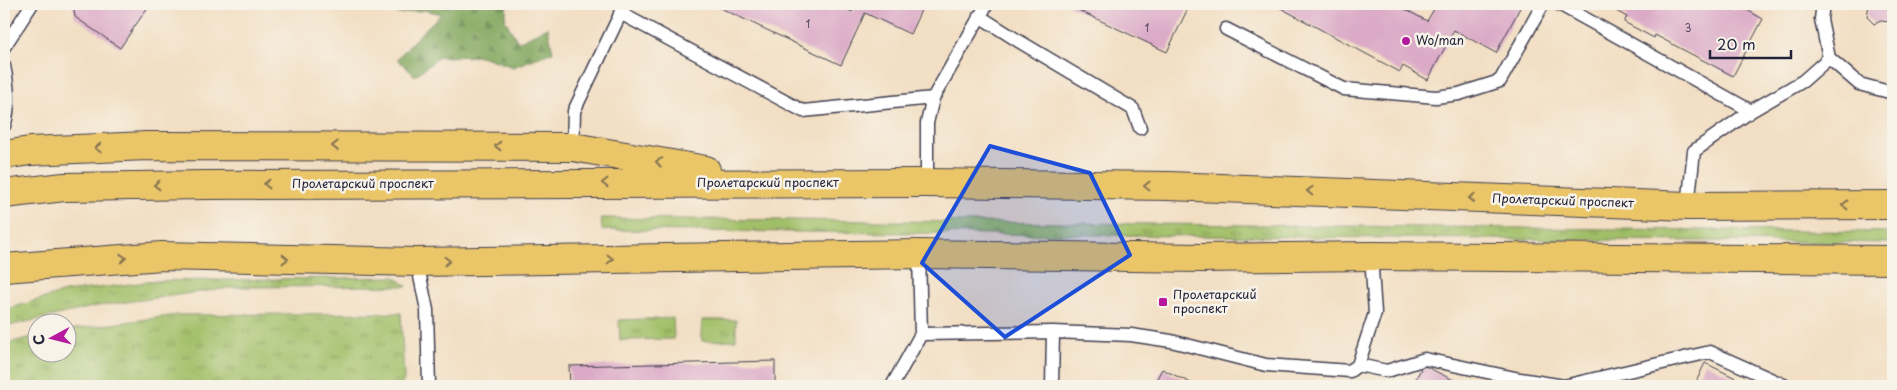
<svg xmlns="http://www.w3.org/2000/svg" width="1897" height="390" font-family="'Playpen Sans',sans-serif">
	<defs>
		<pattern id="grass-tufts" width="24" height="20" patternUnits="userSpaceOnUse" patternTransform="scale(1.25)"><rect width="24" height="20" fill="#a1bf67"/><path d="M3 7l-1-3M5 7V3M7 7l1-3M15 17l-1-3M17 17v-4M19 17l1-3" fill="none" stroke="#839b56"/></pattern>
		<pattern id="forest-firs" width="22" height="20" patternUnits="userSpaceOnUse" patternTransform="scale(1.25)"><rect width="22" height="20" fill="#80a65c"/><path d="M5 1l3.5 6h-7zM16 11l3.5 6h-7z" fill="#68874d"/></pattern>
	</defs>
	<rect width="100%" height="100%" fill="#f7f3e8"/>
	<filter id="ink" filterUnits="userSpaceOnUse"><feTurbulence type="fractalNoise" baseFrequency=".02" numOctaves="2"/><feDisplacementMap in="SourceGraphic" scale="10" xChannelSelector="R" yChannelSelector="G"/><feConvolveMatrix kernelMatrix="1 2 1 2 8 2 1 2 1" color-interpolation-filters="sRGB"/></filter>
	<filter id="wash" filterUnits="userSpaceOnUse"><feTurbulence type="fractalNoise" baseFrequency=".0096" numOctaves="4" result="noise"/><feDisplacementMap in="SourceGraphic" scale="20" xChannelSelector="R" yChannelSelector="G"/><feGaussianBlur stdDeviation="1.12" result="paint"/><feColorMatrix in="noise" values="0 0 0 0 0 0 0 0 0 0 0 0 0 0 0 0 0 1.4 0 .05"/><feComposite in="paint" operator="in"/></filter>
	<g filter="url(#wash)">
		<rect width="100%" height="100%" fill="#f2dec2"/>
		<path fill="url(#grass-tufts)" stroke="#627051" d="M601,218L1893,232V243L602,230Z
			M395,277L407,286L236,287L97,306L4,327V310L65,292L156,281Z
			M401,313L404,379L401,386H4V344L37,336L38,352H68V330L177,315Z
			M673,318L674,339L620,340L619,320Z
			M702,320H736V340L702,341Z"/>
		<path fill="url(#forest-firs)" stroke="#51644c" d="M392,4H507L505,20L518,42L548,27L553,52L513,67L481,56L439,57L415,76L397,59L414,40L441,14L425,10L398,14Z"/>
		<g id="blocks">
			<path fill="#dbaac7" d="M73,4H150L120,48L75,17Z
				M712,4H835L852,12L855,4H924L910,34L865,13L841,65Z
				M1065,4H1190L1167,52Z
				M1273,4H1395L1427,21L1437,4H1522L1496,53L1454,30L1428,80L1403,66L1400,72Z
				M1620,4H1722L1735,10L1738,5L1763,19L1733,76L1655,35L1654,38L1624,22L1627,17L1616,11Z
				M1869,4H1893V24L1891,22L1881,21L1874,24L1867,17Z
				M775,361V386H570L569,366Z
				M1705,363L1752,386H1694Z
				M1423,365L1465,386H1412Z
				M1162,369L1197,386H1153Z"/>
		</g>
	</g>
	<g filter="url(#ink)">
		<use href="#blocks" fill-opacity="0" stroke="#413e4f" stroke-width="1"/>
		<g fill="none" stroke-linecap="round" stroke-linejoin="round">
			<g stroke="#413e4f" stroke-width="15">
				<path id="lane" d="M1559,4L1751,111L1694,151L1688,206
					M1823,4L1821,19L1829,58L1859,84L1893,93
					M620,13L803,111L933,98L927,123V183
					M979,16L1017,40L1133,109L1140,128
					M1226,29L1344,89L1436,97L1459,94L1500,81L1543,4
					M4,47L32,4
					M4,66C8,85 10,108 4,126
					M933,98L987,4
					M1751,111L1803,81L1829,58
					M573,147L574,111L625,4
					M417,262L427,310L429,386
					M921,334L1053,332L1131,335L1171,341L1266,365L1350,371L1358,365L1375,313L1371,256
					M1358,365L1387,371L1425,359L1520,379L1564,386L1710,352L1786,386
					M892,386L921,334L919,254
					M1052,386L1053,332"/>
			</g>
			<g stroke="#413e4f" stroke-width="30">
				<path id="primary" d="M4,155L30,151L147,146L573,147L706,170
					M4,194L64,187L206,185L927,183L1169,186L1688,206L1893,205
					M4,268L162,256L417,262L919,254L1201,258L1371,256L1893,260"/>
			</g>
			<use href="#lane" stroke="#fff" stroke-width="12"/>
			<use href="#primary" stroke="#ebc669" stroke-width="28"/>
		</g>
		<defs><path id="oneway-chevron" d="M-2-3.5L2.5 0L-2 3.5" fill="none" stroke-width="1.6" stroke-linecap="round" stroke-linejoin="round" transform="scale(1.25)"/></defs>
		<g stroke="#867452">
			<use href="#oneway-chevron" transform="translate(335 146) rotate(-180)"/>
			<use href="#oneway-chevron" transform="translate(498 146) rotate(-180)"/>
			<use href="#oneway-chevron" transform="translate(98 148) rotate(177)"/>
			<use href="#oneway-chevron" transform="translate(659 162) rotate(-170)"/>
			<use href="#oneway-chevron" transform="translate(605 183) rotate(180)"/>
			<use href="#oneway-chevron" transform="translate(267 184) rotate(180)"/>
			<use href="#oneway-chevron" transform="translate(157 185) rotate(179)"/>
			<use href="#oneway-chevron" transform="translate(1147 186) rotate(-179)"/>
			<use href="#oneway-chevron" transform="translate(1310 191) rotate(-178)"/>
			<use href="#oneway-chevron" transform="translate(1472 198) rotate(-178)"/>
			<use href="#oneway-chevron" transform="translate(1845 205) rotate(180)"/>
			<use href="#oneway-chevron" transform="translate(123 258) rotate(-4)"/>
			<use href="#oneway-chevron" transform="translate(285 259) rotate(1)"/>
			<use href="#oneway-chevron" transform="translate(610 259) rotate(-1)"/>
			<use href="#oneway-chevron" transform="translate(447 261) rotate(-1)"/>
		</g>
	</g>
	<path fill="#1d4ed8" fill-opacity="0.2" stroke="#1d4ed8" stroke-width="4" stroke-linejoin="round" d="M990,146L1090,173L1130,255L1005,337L922,263Z"/>
	<g fill="#b5179e" stroke="#f7f3e8" stroke-width="2">
		<circle cx="1406" cy="41" r="5"/>
		<rect x="1158" y="297" width="10" height="10" rx="2.5"/>
	</g>
	<g text-anchor="middle" stroke-width="5" stroke-linejoin="round" paint-order="stroke">
		<g font-size="10" fill="#50445e">
			<text x="808" y="28">1</text>
			<text x="1147" y="32">1</text>
			<text x="1688" y="32">3</text>
		</g>
		<g font-size="12" fill="#22223b" stroke="#f7f3e8" text-anchor="start">
			<text x="1416" y="45">Wo/man</text>
			<text x="1173" y="299">Пролетарский<tspan x="1173" dy="14">проспект</tspan></text>
		</g>
		<g font-size="12" fill="#22223b" stroke="#f7f3e8">
			<text x="768" y="187">Пролетарский проспект</text>
			<text x="363" y="188">Пролетарский проспект</text>
			<text transform="translate(1563 201) rotate(2)" y="4">Пролетарский проспект</text>
		</g>
	</g>
	<rect width="1897" height="390" fill="none" stroke="#f7f3e8" stroke-width="20"/>
	<g transform="translate(52 338) rotate(263)"><circle r="24" fill="#f7f3e8" stroke="#a29fa3"/>
	<path d="M0-4L9 19L0 12L-9 19Z" fill="#b5179e"/>
	<text y="-8" font-size="14" font-weight="bold" text-anchor="middle" fill="#22223b">С</text>
	</g>
	<path d="M1710 50v8h81v-8" fill="none" stroke="#22223b" stroke-width="2.5"/>
	<text x="1717" y="50" font-size="15" fill="#22223b" stroke="#f7f3e8" stroke-width="4" paint-order="stroke">20 m</text>
</svg>
